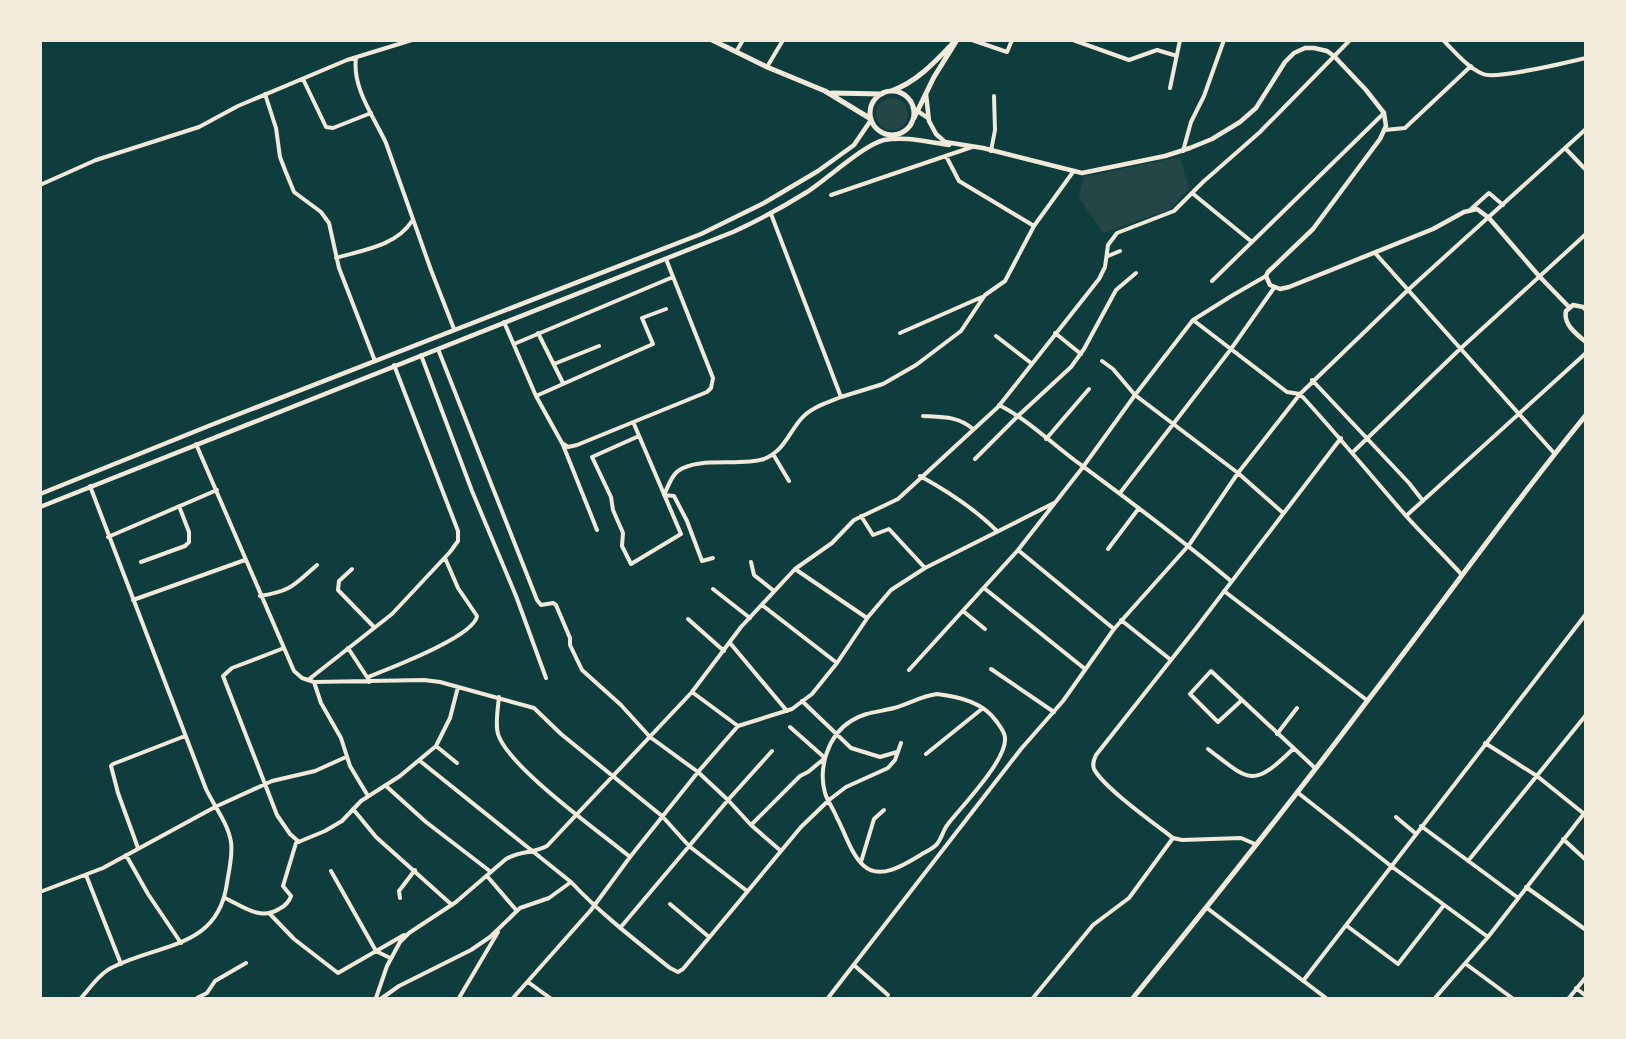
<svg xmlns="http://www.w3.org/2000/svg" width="1626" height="1039" font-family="Inter,sans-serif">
	<rect width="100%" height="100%" fill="#0f3d3e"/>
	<path fill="#244646" d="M876 114a16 16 0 1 1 32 0a16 16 0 1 1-32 0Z
		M1180,157L1189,189L1169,210L1103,233L1079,198L1083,177Z"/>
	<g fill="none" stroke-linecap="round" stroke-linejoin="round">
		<path stroke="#f1e9da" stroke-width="4" d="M972,40L1007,52L1012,40
			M1073,40L1129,60L1157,50L1177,56
			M1443,40C1455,52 1467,67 1483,74C1496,80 1567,62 1586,58
			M736,52L743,40
			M356,58C352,88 374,117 386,143L431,270L454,329
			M767,67L783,40
			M303,79L326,127L333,128L371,113
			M1170,88L1180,40
			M265,94L276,128L280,157L285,170L294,192L321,212L329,223L339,268L375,361
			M1385,130L1405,128L1471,66
			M1565,148L1586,170
			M991,151L995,130L994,96
			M1183,151L1191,122L1204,96L1224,40
			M946,156L959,181L1034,226
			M40,185L96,160L199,127L238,106L347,60L412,40
			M1192,193L1252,242
			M831,195L972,147
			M1471,209L1489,193L1503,205
			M771,214L841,397L883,384L916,365L961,331L985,295L1005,281L1034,226L1073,172
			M1375,253L1554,453
			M1108,256L1120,251
			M336,258C363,250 396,246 412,221
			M1212,281L1384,113
			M1193,320L1287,392L1300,394C1337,434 1371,476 1407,517C1425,537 1444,555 1462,575
			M504,322L536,396L562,443L568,447L577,445L707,392L711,388L713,378L666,259
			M538,333L563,383
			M900,333L982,297
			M1055,333L1081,354
			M996,336L1031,363
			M514,344L673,277
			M438,349L537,600L541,605L553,603L556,605L570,638V645L582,670L621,705L650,737L698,772L728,800L751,825L781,851
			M421,355L472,491L516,596L546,678
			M1102,361L1113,369L1135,395L1238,473L1282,512
			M554,364L599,346
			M1312,380L1409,483L1423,501
			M536,396L653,344L642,318L666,309
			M999,405C1027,419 1049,441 1073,459C1127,499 1180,538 1231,581
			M923,416C942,417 958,416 973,429
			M634,424C650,461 665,497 681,534L631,564L622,546L623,533L613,510L611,497L592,457L639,436
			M1046,439L1089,389
			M196,444L294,671L302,678L314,682L424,680L440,682L534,708L561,734L662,816L689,846L747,891
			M563,445L597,530
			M1352,453L1460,349L1586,234
			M773,454L789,481
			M975,459L1019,415L1071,367L1084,349L1116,290L1136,273
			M920,476C949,492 974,508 997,531
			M1120,493L1231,349L1274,288
			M861,516L873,535L889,529L925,568
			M1406,516L1586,353
			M108,537L217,490
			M1108,549L1139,508
			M1018,550L1114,629
			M713,558L702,561L687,521L674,496L664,495C668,487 671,476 678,471C698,456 741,467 764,459C784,451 788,434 801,419C811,407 827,403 841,397
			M141,562L185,546L189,542V532L179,506
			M751,562L754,575L774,591
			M352,569L339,581L338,590L374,627
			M795,569L867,618
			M984,588L1085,669
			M713,589L750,618
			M1224,591L1368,701
			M260,596C292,591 294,585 317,565
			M133,600L245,560
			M762,605L837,663
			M963,611L985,629
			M688,619L724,651
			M1121,620L1171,660
			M730,643L787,711
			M284,648L232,668L223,676L277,815L290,834L299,842
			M348,648L367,677
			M991,669L1054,712
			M909,670L1018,550L1083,467L1135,395L1193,320L1233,295L1266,276
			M308,680L392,614L450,552L458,541V531L394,365
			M314,682L321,703L341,738L350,766L368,796
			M369,682L368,677C388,669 474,637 477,616L458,588L445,558
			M692,692L738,726
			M937,694C960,697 983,702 997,722C1000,727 1005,732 1005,738C1007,760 962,806 948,824C943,830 942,838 937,844C934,848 927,851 922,854C907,863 881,881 864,866C851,855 845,832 837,818C834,810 828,802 825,793C818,768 828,735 851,721C865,712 879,712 894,708C909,704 921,696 937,694Z
			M499,697C498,708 495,724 498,734C508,767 600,832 630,857
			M1242,700L1218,722L1190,694L1211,671L1315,768
			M802,701L851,748L880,757L897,752
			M1277,734L1297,708
			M1485,743L1537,776L1583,813
			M436,746L457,763
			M1208,749C1250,781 1252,789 1293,749
			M926,754L983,708
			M420,761L571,882C601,914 635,940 670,968L678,972L683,969L801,827L829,800L846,787L888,768L895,760L901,743
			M386,786L426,822L491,872
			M1297,792L1391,866L1488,937
			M353,809L376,837L452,905
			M1396,817L1415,833
			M751,825L800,776L808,772L825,758L790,727
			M1421,826L1517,897
			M1563,839L1586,860
			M1255,844L1241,838L1182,840L1173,838C1155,824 1103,787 1094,769C1092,763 1094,760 1096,755L1197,627L1341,438
			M138,848L118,793L111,766L113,764L185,736
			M126,855L148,894L181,943
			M1468,861L1586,715
			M861,862L874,819L884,810
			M331,871L376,951L390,958
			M86,875L121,964
			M487,876L517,911
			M1526,887L1586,930
			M40,892L103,868L215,807L272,781L315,771L346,757
			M225,898C242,906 260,921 279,909C285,906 289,902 291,896L283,886L296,843L325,831L342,821L361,801L400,776L436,746L450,718L458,687
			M400,898L399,891L415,870
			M670,904L709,937
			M1207,908L1326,998
			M270,914L294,939L338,973L404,935
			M1347,926L1398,964L1444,905
			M620,928L728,800L772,751
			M1466,964L1512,998
			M855,966L888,995
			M1303,981L1586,614
			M528,982L550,998
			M1576,988L1586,996
			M81,998C90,988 100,973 113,967C160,943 218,949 227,883C229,870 233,855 231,842C228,823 214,806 206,789L90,486
			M197,998L207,993L215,981L246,963
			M376,998L387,966L400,942L409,933L456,902L506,859C519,851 534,853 547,846L692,692L741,627L795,569L832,543L854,520L898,499L998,407L1099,279L1105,267L1108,245L1117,233L1174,211L1203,182L1260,132L1350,40
			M382,998L399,986L471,950L490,937L520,908L549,898L571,882
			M459,998L498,932
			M513,998L591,910L630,857L698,772L738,726L792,709L812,694L837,663L868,617L891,590L925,568L1054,503
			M828,998L1021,749L1063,701L1114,629L1189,545L1238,473L1300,394L1408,290L1586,129
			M1033,998L1093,925L1129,898L1173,838
			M1435,998L1488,937L1586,811
			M1569,998L1586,977"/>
		<path stroke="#f1e9da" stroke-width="4.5" d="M926,94L929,121L936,134L945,142L983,148L1082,173L1165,156L1190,148L1212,139L1240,122L1256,108L1285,62L1294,53L1305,48H1314L1327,51L1334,56L1366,90L1384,113L1386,126L1380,139L1313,229L1268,272L1266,276L1270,285L1280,289L1289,287L1433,229L1464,212L1477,209L1489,218L1539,276L1569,307
			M913,108L928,118
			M1586,310L1583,307L1573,305L1566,311C1563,324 1576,334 1586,342
			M40,494L211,425L701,234L764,203L818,171L854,145L871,120
			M40,507L733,232C759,220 783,207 807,192C826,180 865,144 884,140C906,136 927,142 949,145"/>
		<path stroke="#f1e9da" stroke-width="5" d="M712,40L767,67L825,91L871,119
			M891,91C917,82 936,61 954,42
			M870 113a22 22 0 1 1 44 0a22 22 0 1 1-44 0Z
			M832,93L882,94
			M914,118L934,77L957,40
			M1133,998C1213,900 1292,801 1368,700C1441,605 1510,508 1586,415"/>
	</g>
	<rect width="1626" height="1039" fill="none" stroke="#f1e9da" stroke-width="84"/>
</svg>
